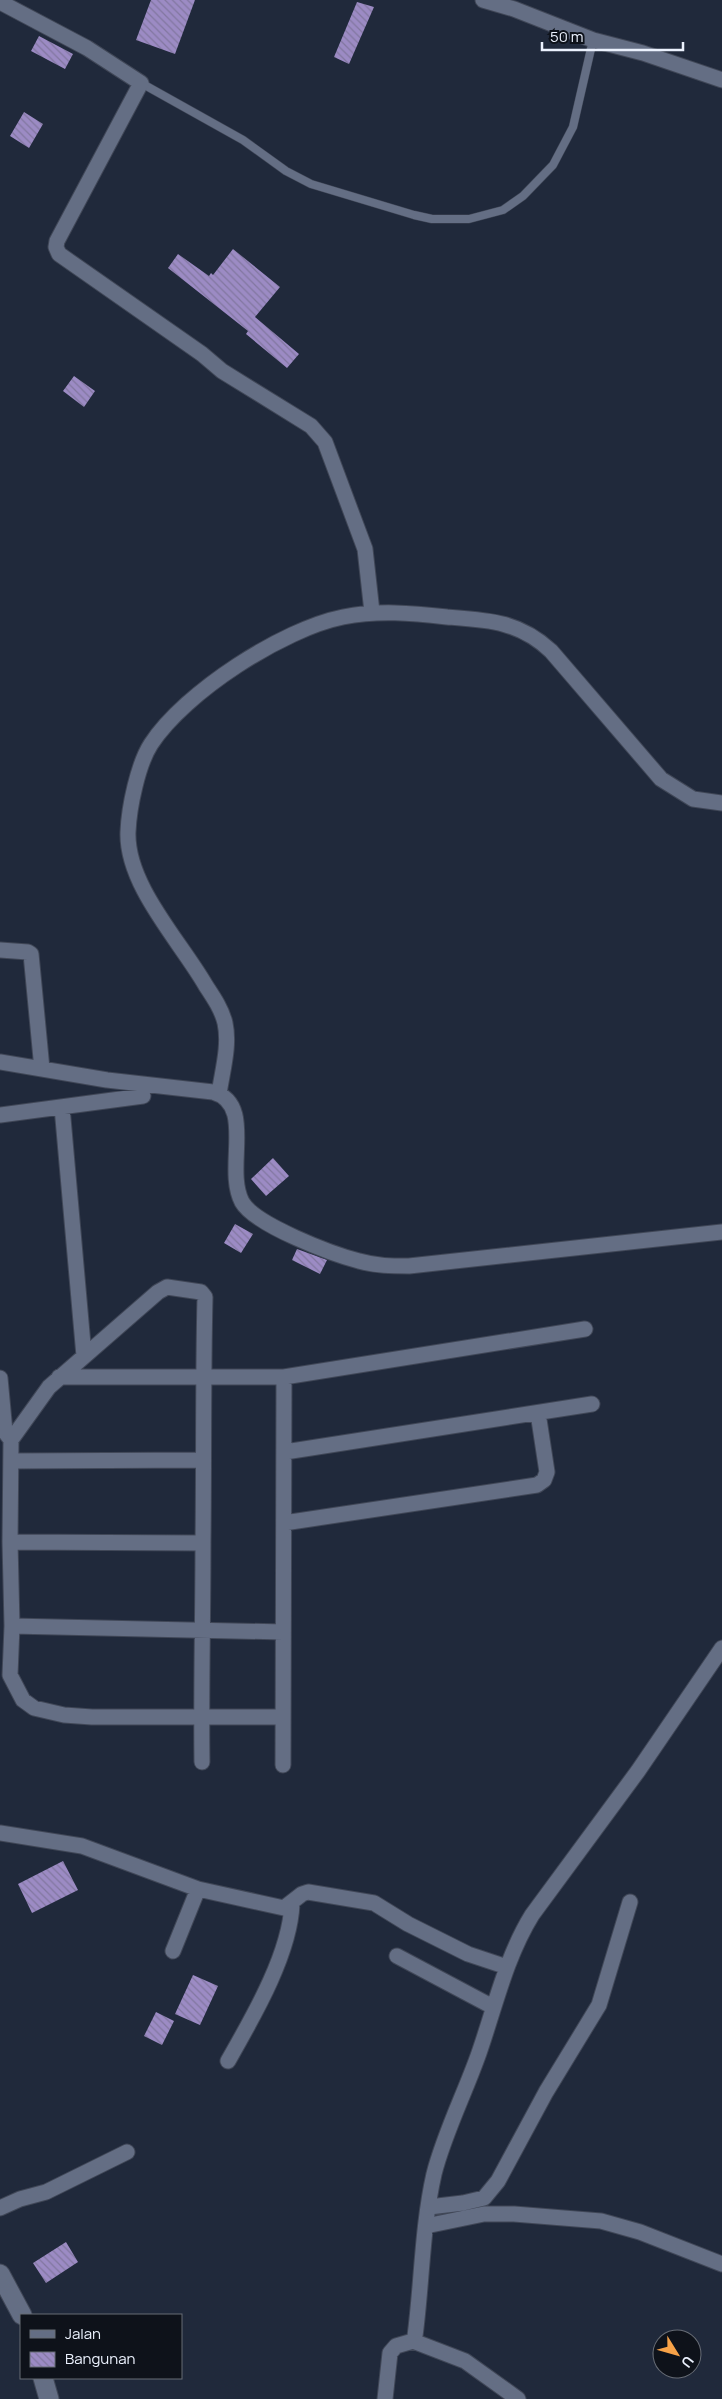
<svg xmlns="http://www.w3.org/2000/svg" width="722" height="2399" font-family="Manrope,sans-serif">
	<defs>
		<pattern id="building-back-hatch" width="6" height="6" patternUnits="userSpaceOnUse" patternTransform="scale(1.25)"><rect width="6" height="6" fill="#9c8bc4"/><path d="M-1 5l2 2M0 0l6 6M5-1l2 2" fill="none" stroke="#8277a0"/></pattern>
	</defs>
	<rect width="100%" height="100%" fill="#20293b"/>
	<path fill="url(#building-back-hatch)" d="M151,0H195L175,54L136,40Z
		M357,2L374,7L349,64L334,57Z
		M39,36L73,54L65,69L31,51Z
		M24,112L43,124L29,148L10,136Z
		M233,249L280,287L255,317L299,354L287,368L246,334L248,331L168,268L178,254L209,276L211,273L213,275Z
		M74,376L95,391L84,407L63,391Z
		M273,1158L289,1176L266,1196L251,1179Z
		M235,1224L253,1234L241,1253L224,1243Z
		M297,1249L327,1260L320,1274L292,1260Z
		M63,1861L78,1890L32,1913L18,1884Z
		M193,1975L218,1986L200,2025L175,2014Z
		M156,2012L174,2021L162,2045L144,2036Z
		M66,2242L78,2262L46,2283L33,2263Z"/>
	<g fill="none" stroke-linecap="round" stroke-linejoin="round">
		<g stroke="#404757" stroke-width="9">
			<path id="service" d="M141,83L243,140L286,171L311,184L414,215L432,219H469L503,210L523,196L553,165L573,127L593,40"/>
		</g>
		<g stroke="#404757" stroke-width="17">
			<path id="minor" d="M483,0L514,9L593,40L643,53L722,80
				M0,2L87,48L141,83L57,241L56,247L59,254L202,354L222,371L311,426L325,442L365,549L372,612
				M0,950L28,952L31,954L42,1069
				M0,1062L107,1080L213,1092C256,1104 224,1168 242,1202C255,1225 332,1254 359,1261C376,1266 392,1266 409,1266L722,1232
				M219,1094C222,1072 230,1046 225,1023C222,1010 214,998 206,986C181,942 126,885 128,832C129,807 138,764 151,744C185,692 283,629 343,617C378,610 412,613 447,617C488,620 519,621 551,651L661,779L693,799L722,803
				M62,1107L84,1356
				M0,1115L143,1096
				M59,1377H284L283,1765
				M284,1377L585,1329
				M0,1378L5,1432L11,1440
				M285,1452L592,1404
				M11,1461L203,1460
				M284,1523L537,1485L544,1480L547,1472L538,1413
				M10,1542L203,1543
				M12,1626L283,1632
				M202,1762C201,1689 203,1616 203,1543C204,1461 203,1379 205,1297L201,1292L167,1287L158,1292L49,1387L11,1440L10,1542L12,1626L10,1675L23,1700L34,1708L64,1715L92,1717H282
				M0,1833L82,1846L198,1889L173,1951
				M198,1889L284,1908L302,1894L308,1892L374,1903L408,1924L468,1954L507,1967
				M397,1956L493,2007
				M228,2061C253,2017 290,1954 292,1904
				M429,2207L463,2203L484,2198L498,2181L546,2092L599,2005L630,1902
				M0,2208L20,2199L46,2192L127,2152
				M426,2226L484,2214H514L601,2221L640,2232L722,2264
				M413,2341L465,2361L518,2399
				M385,2399L390,2353L396,2346L413,2341L415,2336C422,2283 422,2227 434,2174C444,2134 465,2093 479,2053C495,2007 506,1957 532,1915L638,1771L722,1648"/>
		</g>
		<g stroke="#404757" stroke-width="21">
			<path id="tertiary" d="M0,2274L22,2315
				M43,2378L49,2399"/>
		</g>
		<use href="#service" stroke="#646e84" stroke-width="8"/>
		<use href="#minor" stroke="#646e84" stroke-width="15"/>
		<use href="#tertiary" stroke="#646e84" stroke-width="19"/>
	</g>
	<rect x="20" y="2314" width="162" height="65" fill="#0e121a" stroke="#676c75"/>
	<rect x="30" y="2330" width="25" height="8" fill="#646e84" stroke="#676c75"/>
	<text x="65" y="2339" font-size="15" fill="#ecf2fe">Jalan</text>
	<rect x="30" y="2352" width="25" height="15" fill="url(#building-back-hatch)" stroke="#676c75"/>
	<text x="65" y="2364" font-size="15" fill="#ecf2fe">Bangunan</text>
	<g transform="translate(677 2354) rotate(127)"><circle r="24" fill="#0e121a" stroke="#676c75"/>
	<path d="M0-4L9 19L0 12L-9 19Z" fill="#f7a248"/>
	<text y="-8" font-size="14" font-weight="bold" text-anchor="middle" fill="#ecf2fe">U</text>
	</g>
	<path d="M542 42v8h141v-8" fill="none" stroke="#ecf2fe" stroke-width="2.5"/>
	<text x="550" y="42" font-size="15" fill="#ecf2fe" stroke="#0e121a" stroke-width="4" paint-order="stroke">50 m</text>
</svg>
